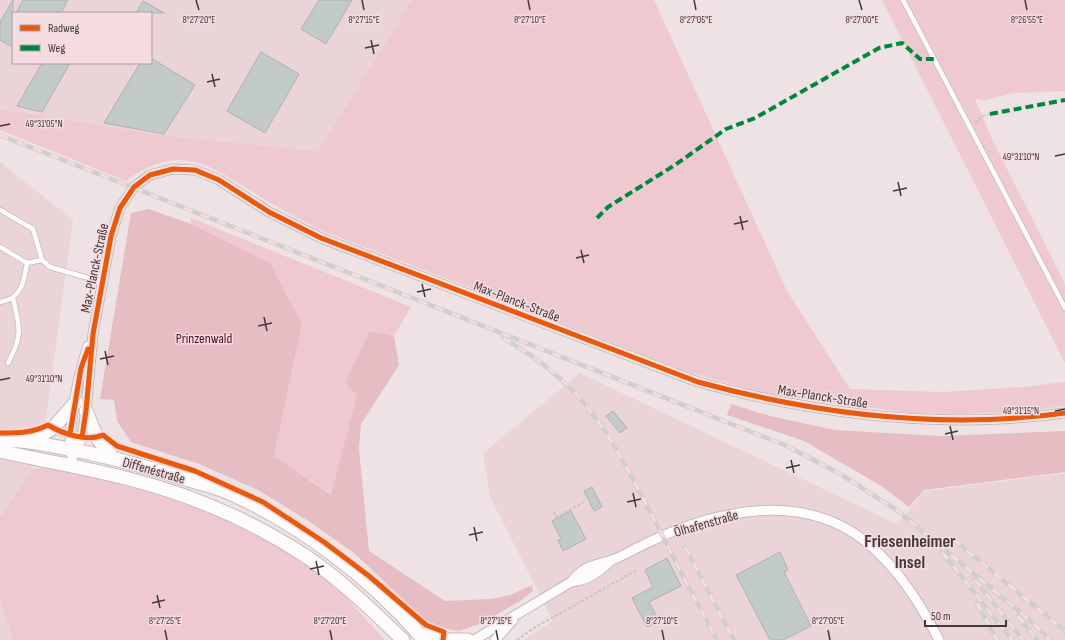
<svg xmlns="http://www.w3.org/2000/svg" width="1065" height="640" font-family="'Sofia Sans Condensed',sans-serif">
	<rect width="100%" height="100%" fill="#efe2e4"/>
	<path fill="#ebd4d7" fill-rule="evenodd" d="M0,0H412L318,151L169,136L0,109ZM13,13H151V63H13Z
		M0,162L73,220L46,419L32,469L0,518Z
		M580,373L897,524L925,491L1065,473V640H523L553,621L490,497L483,453Z
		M0,601L13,640H0Z"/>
	<path fill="#eecad0" d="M412,0H654L787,291L850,389L942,392L1023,387L1065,382V406L1027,411L960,414L910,413L768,394L688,372L320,230C298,218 277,207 256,194C207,164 180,142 126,181L0,130V109L169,136L318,151Z
		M882,0H1065V91L1013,93L986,100L975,99L992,139L1065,284V363Z
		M191,218L411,307L394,336L370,331L357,395L332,495L274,456L302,324L270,263L191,224Z
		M46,467C134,486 221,508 297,558C307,565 318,571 327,578C348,597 366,620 385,640H13L0,601V518L32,469Z"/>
	<path fill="#e5bdc2" d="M149,209L191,224L270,263L302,324L274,456L331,495L357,395L345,382L370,331L394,336L399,365L361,424L359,449L369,551L445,601L491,599L510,595L532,585L533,591L520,601L482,623L459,631L442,628L424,619L354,553L310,522L258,490L199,464L131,442L117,421L114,400L100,399L131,213Z
		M731,404L770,416L835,430L940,436L1065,431V472L924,490L909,507L883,487L804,441L727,415Z"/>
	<path fill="#c3cbca" stroke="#b1b0b0" d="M13,0V47L0,40V22Z
		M23,0H68L61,13H16Z
		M319,0H352L326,44L301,29Z
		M143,1L164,13H136Z
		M261,52L299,74L265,133L227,111Z
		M151,58L195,85L164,134L104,123L140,63H151Z
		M42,63H70L42,112L17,106Z
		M613,411L627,428L620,433L606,416Z
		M592,487L602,507L594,511L584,491Z
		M571,511L586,539L563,551L558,540L561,539L552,521Z
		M780,552L788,570L784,572L811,626L783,640H770L736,575Z
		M667,558L681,586L649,602L659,621L647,627L632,598L653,587L645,570Z"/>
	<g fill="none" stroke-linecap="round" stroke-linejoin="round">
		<g stroke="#c5babc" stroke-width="6">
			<path id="lane" d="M903,0L1065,308
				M0,210L33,229L42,260L50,267L102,282
				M0,247L27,263L42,260
				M0,302C22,299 24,281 27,263
				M8,363C23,335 20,328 13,298"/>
		</g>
		<g stroke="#c5babc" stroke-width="11">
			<path id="street" d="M70,453C70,418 77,380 88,346
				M69,465L82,437L86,411L93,334L111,236L120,208L134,187L150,175L173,169L195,170L219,180L269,212L321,238L698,382C819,415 941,430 1065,413
				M571,582C584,565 593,566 612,560C623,556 634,549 645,544C712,511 800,490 865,541C898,568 920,603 939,640
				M474,640L571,582C589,580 599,572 612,560
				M495,640L513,620"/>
		</g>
		<g stroke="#c5babc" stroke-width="15">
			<path id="secondary" d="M86,411L97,438L113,458
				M0,440C31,440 62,448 93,454C126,461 158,470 189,480C202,484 215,487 227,492C300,524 372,579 424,640
				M30,442L53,428L76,402
				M0,451C44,461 89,468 133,480C194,496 254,522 307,557C342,581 373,611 403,640
				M419,634L443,640H468"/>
		</g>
		<path stroke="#c8c4c4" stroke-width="2" stroke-dasharray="3 2" stroke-linecap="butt" d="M975,123L983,116L990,114
			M554,512L556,517L584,502
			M517,640L534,628L637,570"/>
		<use href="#lane" stroke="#fdfbfb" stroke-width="4.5"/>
		<use href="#street" stroke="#fdfbfb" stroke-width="9"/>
		<use href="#secondary" stroke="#fdfbfb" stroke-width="13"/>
		<g stroke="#d1cece" stroke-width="4.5">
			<path id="rail" d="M0,135L787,446L842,475L898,511L1032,622L1050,640
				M503,338C587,385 612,439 655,521C675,561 696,601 717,640
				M953,539L1065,631
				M685,547L734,640
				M942,552L1012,640
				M975,580L1023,640
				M977,603L997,640
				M1018,616L1037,640"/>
		</g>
		<use href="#rail" stroke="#f5dce0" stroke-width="3" stroke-dasharray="9" stroke-linecap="butt"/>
		<path stroke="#00873e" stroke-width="4" stroke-dasharray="8 4" stroke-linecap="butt" d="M990,114L1065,100
			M597,218L608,207L675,165L726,129L755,118L879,48L902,43L920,59H935"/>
		<g stroke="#f5dce0" stroke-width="8">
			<path id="cycleway" d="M0,433C18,433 32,433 48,425C63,434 87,442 103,435L117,446L195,471L263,502L324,542L369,576L426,625L444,632L443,640
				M70,434L81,368L88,349
				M82,437L86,411L93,334L111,236L120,208L134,187L150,175L173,169L195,170L219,180L269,212L321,238L698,382C819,415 941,430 1065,413"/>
		</g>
		<use href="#cycleway" stroke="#e8590c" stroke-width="5"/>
	</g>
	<path fill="none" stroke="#43393a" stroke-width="1.5" d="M196,0L199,10M362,0L364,10M528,0L530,10M694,0L696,10M859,0L862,10M1025,0L1027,10M371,40L374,54M365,48L379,45M212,74L215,87M207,82L220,79M0,126L10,124M1055,156L1065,154M898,182L901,196M893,191L907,188M740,216L743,230M734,224L748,221M581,250L584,263M576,258L589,255M422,284L425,297M417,292L431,289M264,317L267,331M258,326L272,323M105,351L108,365M100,359L114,356M0,380L10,378M1055,411L1065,409M950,426L953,440M945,434L958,431M791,460L794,473M786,468L800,465M633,493L636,507M627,502L641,499M474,527L477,541M469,535L483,532M316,561L319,575M310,569L324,566M157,595L160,608M152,603L165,600M165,630L167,640M330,630L332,640M496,630L498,640M662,630L664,640M828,630L830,640"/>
	<g text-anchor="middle" stroke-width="3" stroke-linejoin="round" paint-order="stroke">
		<g font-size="14" fill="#43393a" stroke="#f5dce0">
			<text transform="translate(94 268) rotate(-78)" y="5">Max-Planck-Straße</text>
			<text transform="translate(517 301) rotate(21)" y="5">Max-Planck-Straße</text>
			<text transform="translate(823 396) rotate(9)" y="5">Max-Planck-Straße</text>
			<text transform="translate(154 470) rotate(16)" y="5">Diffenéstraße</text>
			<text transform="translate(706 523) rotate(-16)" y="5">Ölhafenstraße</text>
		</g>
		<g font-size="14" fill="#540b21" stroke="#f5dce0">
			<text x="204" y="343">Prinzenwald</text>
		</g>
		<g font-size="18" font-weight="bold" fill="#43393a" stroke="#f5dce0">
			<text x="910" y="547">Friesenheimer<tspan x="910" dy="21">Insel</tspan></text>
		</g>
	</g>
	<g font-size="10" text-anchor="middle" fill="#43393a" stroke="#f5dce0" stroke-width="3" stroke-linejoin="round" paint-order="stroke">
		<text x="199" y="23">8°27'20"E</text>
		<text x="364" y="23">8°27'15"E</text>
		<text x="530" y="23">8°27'10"E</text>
		<text x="696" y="23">8°27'05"E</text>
		<text x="862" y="23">8°27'00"E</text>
		<text x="1027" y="23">8°26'55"E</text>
		<text x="44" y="127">49°31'05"N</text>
		<text x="1021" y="160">49°31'10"N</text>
		<text x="44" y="382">49°31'10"N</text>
		<text x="1021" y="414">49°31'15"N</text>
		<text x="165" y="624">8°27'25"E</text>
		<text x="330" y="624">8°27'20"E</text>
		<text x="496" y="624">8°27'15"E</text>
		<text x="662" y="624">8°27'10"E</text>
		<text x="828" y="624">8°27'05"E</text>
	</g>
	<rect x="12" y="12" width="140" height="52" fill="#f5dce0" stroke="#ae9b9e"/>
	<rect x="20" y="25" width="20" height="6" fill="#e8590c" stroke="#ae9b9e"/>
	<text x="48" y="32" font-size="12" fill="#43393a">Radweg</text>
	<rect x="20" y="45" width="20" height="6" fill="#00873e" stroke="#ae9b9e"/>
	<text x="48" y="52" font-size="12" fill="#43393a">Weg</text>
	<path d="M925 620v6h81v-6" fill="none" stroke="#43393a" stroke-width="2"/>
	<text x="931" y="620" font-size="12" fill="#43393a" stroke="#f5dce0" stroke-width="3" paint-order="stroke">50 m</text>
</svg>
